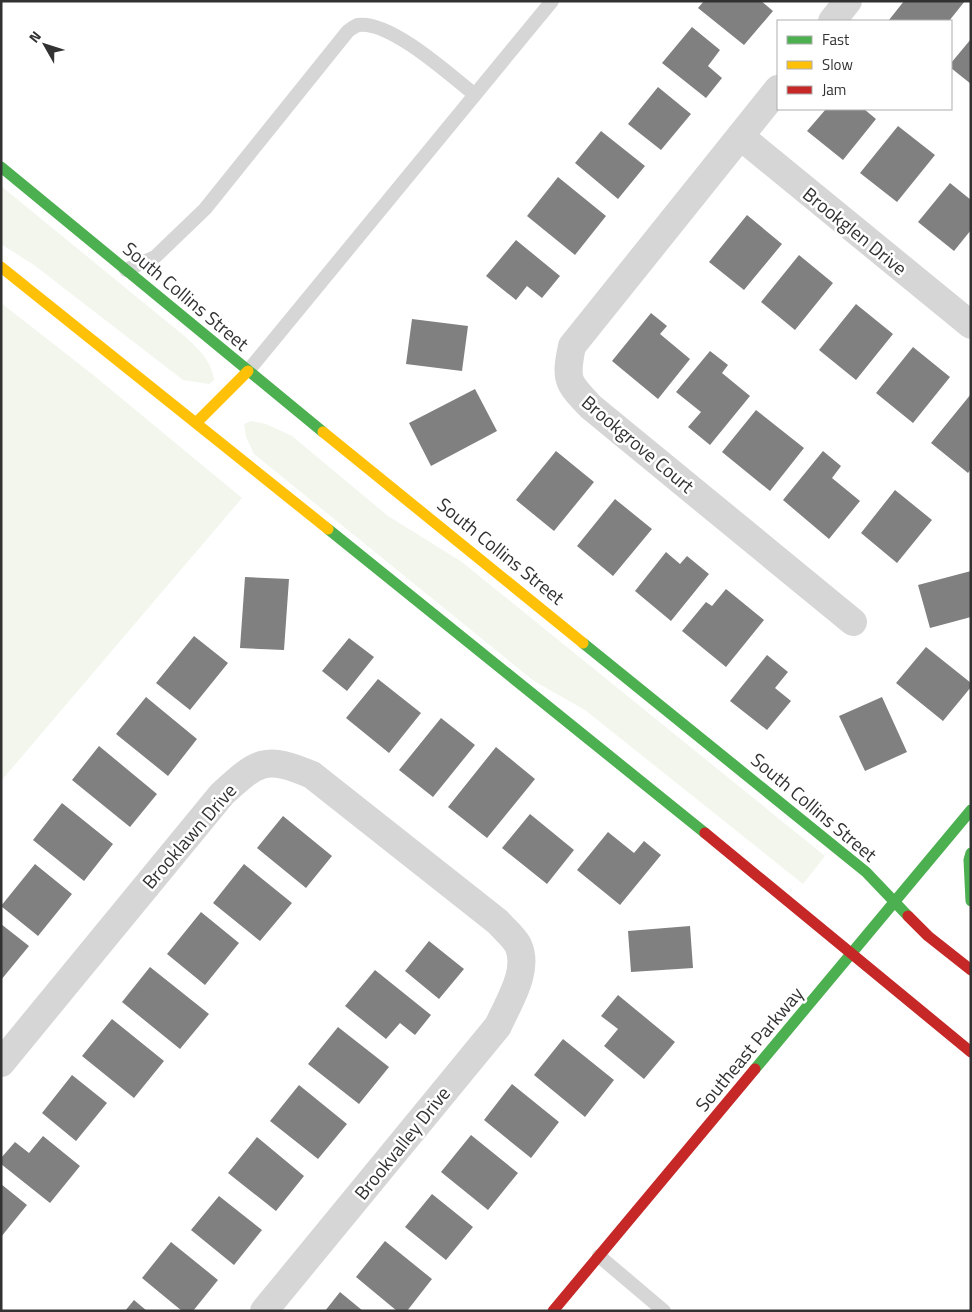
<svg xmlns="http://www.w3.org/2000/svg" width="972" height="1312" font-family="'Titillium Web',sans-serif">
	<rect width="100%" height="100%" fill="#fff"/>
	<path fill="#f2f6ed" d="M1,186L188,339C200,351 212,362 214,380L209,384L183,380L34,265L1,244Z
		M1,303L92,374L242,498L1,781Z
		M251,421L266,424L292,436L388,516L462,562L825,856L803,884L585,710L534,681L254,454L246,437L244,424Z"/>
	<path fill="#808080" d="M704,1H761L773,11L744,45L698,8Z
		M904,1H965L949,21H891L889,20Z
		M692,27L720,50L708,66L722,78L706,98L662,63Z
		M971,39V84L951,68V63Z
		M658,87L691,114L661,150L628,124Z
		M826,109H864L876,119L843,160L807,131Z
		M898,126L935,155L897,202L860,173Z
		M601,131L645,166L618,199L575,163Z
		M558,177L606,216L575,255L527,216Z
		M950,183L971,200V230L954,251L918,222Z
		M747,215L782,244L744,290L709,262Z
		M516,240L560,276L542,298L527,286L516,300L486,276Z
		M799,255L833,283L795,330L761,302Z
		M856,304L893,334L856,380L819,350Z
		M651,313L667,326L660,334L690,359L658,399L612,361Z
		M412,319L468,326L462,371L406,364Z
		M913,347L950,377L913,423L876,393Z
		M710,351L728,365L722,373L750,396L710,445L688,427L701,412L676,392Z
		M475,389L497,431L431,466L409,423Z
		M971,394V469L968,473L931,443Z
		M756,410L804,448L770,491L722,452Z
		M556,451L594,482L554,531L516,500Z
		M823,451L841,466L832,478L860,501L829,539L783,500Z
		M895,490L932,520L897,563L861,533Z
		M615,499L652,529L613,576L577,546Z
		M666,552L680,564L687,556L709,574L671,621L635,591Z
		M971,571V617L930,628L918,585Z
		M245,577L289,579L284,650L240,648Z
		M726,589L764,620L726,667L682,631L706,602L712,606Z
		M194,636L228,663L190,710L156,683Z
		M349,638L374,657L347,691L322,671Z
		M926,647L971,683V687L943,721L896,683Z
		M767,655L788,672L775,688L791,701L767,730L730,701Z
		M378,679L421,713L389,753L346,718Z
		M146,697L197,739L168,776L116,734Z
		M882,697L907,752L865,771L839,716Z
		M441,718L475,745L433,797L399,770Z
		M99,746L157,794L130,827L72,780Z
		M496,747L535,779L487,838L448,807Z
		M62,803L113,844L84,881L33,840Z
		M530,814L574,850L547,884L502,848Z
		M283,816L332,856L306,888L257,848Z
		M608,832L634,853L644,841L661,855L620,905L577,870Z
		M35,864L72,894L38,936L1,906Z
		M244,864L292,903L260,941L213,903Z
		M201,912L239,943L205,985L167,954Z
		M1,924L29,946L1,980Z
		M690,926L693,968L631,972L628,931Z
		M429,941L464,969L439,999L405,971Z
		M150,967L209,1014L180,1049L122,1002Z
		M375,970L431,1015L415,1035L400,1023L386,1039L345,1006Z
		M618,995L675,1042L644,1079L604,1046L618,1029L601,1016Z
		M112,1019L164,1061L134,1098L82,1056Z
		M338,1027L389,1067L359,1104L308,1064Z
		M563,1039L614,1080L585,1117L534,1075Z
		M72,1075L107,1103L76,1141L42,1113Z
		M512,1084L559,1122L531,1158L484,1120Z
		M299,1085L347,1124L318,1159L270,1121Z
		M471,1135L518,1173L488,1210L441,1172Z
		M43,1136L80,1166L50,1203L1,1164V1158L15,1142L29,1153Z
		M257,1137L304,1176L276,1211L228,1173Z
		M1,1184L27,1205L1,1237Z
		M432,1194L473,1227L446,1260L405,1227Z
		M219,1196L262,1230L234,1265L191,1230Z
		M385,1241L432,1279L407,1311H397L356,1277Z
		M171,1242L218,1280L193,1311H182L142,1278Z
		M340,1292L363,1311H325Z
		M134,1300L147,1311H125Z"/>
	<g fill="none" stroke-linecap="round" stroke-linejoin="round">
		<path stroke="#d6d6d6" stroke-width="14" d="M126,270L155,257L205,209L348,31C351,29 355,26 358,25C390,20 450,75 475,95
			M248,371L552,1
			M599,1256L664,1311"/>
		<path stroke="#d6d6d6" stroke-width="28" d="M832,21L848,1
			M778,89L572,346C565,380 567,382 591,407L853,622
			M740,136L971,325
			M1,1063L222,794C258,761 265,755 312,775L498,922C504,929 514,937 518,945C530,971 508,1003 498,1026L264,1311"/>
		<path stroke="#4caf50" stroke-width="11" d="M1,167L323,432
			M328,529L705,833
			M583,643L866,872L908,916
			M971,853L969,860L971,901
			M755,1069L971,810"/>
		<path stroke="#ffc107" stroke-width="11" d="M1,267L328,529
			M197,422L248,371
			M323,432L583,643"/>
		<path stroke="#c62828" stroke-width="11" d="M705,833L971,1052
			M908,916L928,936L971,970
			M553,1311L755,1069"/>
	</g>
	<g text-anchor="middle" stroke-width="5" stroke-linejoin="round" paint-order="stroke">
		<g font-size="19" fill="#323232" stroke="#fff">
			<text transform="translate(855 231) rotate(39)" y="7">Brookglen Drive</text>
			<text transform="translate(186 296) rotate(40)" y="7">South Collins Street</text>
			<text transform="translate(638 444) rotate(40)" y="7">Brookgrove Court</text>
			<text transform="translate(501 551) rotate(39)" y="7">South Collins Street</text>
			<text transform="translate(814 807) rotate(40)" y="7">South Collins Street</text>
			<text transform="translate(189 836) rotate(-49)" y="7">Brooklawn Drive</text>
			<text transform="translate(749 1049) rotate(-50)" y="7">Southeast Parkway</text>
			<text transform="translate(402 1143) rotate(-51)" y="7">Brookvalley Drive</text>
		</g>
	</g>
	<rect width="972" height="1312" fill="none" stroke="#323232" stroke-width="5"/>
	<rect x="777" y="20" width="175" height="90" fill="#ffffff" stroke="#adadad"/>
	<rect x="787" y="36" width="25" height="8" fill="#4caf50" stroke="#adadad"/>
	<text x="822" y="45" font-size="15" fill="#323232">Fast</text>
	<rect x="787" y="61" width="25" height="8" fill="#ffc107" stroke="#adadad"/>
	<text x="822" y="70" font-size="15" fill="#323232">Slow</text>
	<rect x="787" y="86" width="25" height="8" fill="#c62828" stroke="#adadad"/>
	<text x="822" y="95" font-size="15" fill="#323232">Jam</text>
	<g transform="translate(45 45) rotate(309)" stroke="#ffffff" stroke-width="4" paint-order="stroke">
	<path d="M0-4L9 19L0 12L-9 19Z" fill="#323232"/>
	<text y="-8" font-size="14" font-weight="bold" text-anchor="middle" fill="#323232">N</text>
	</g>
</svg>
